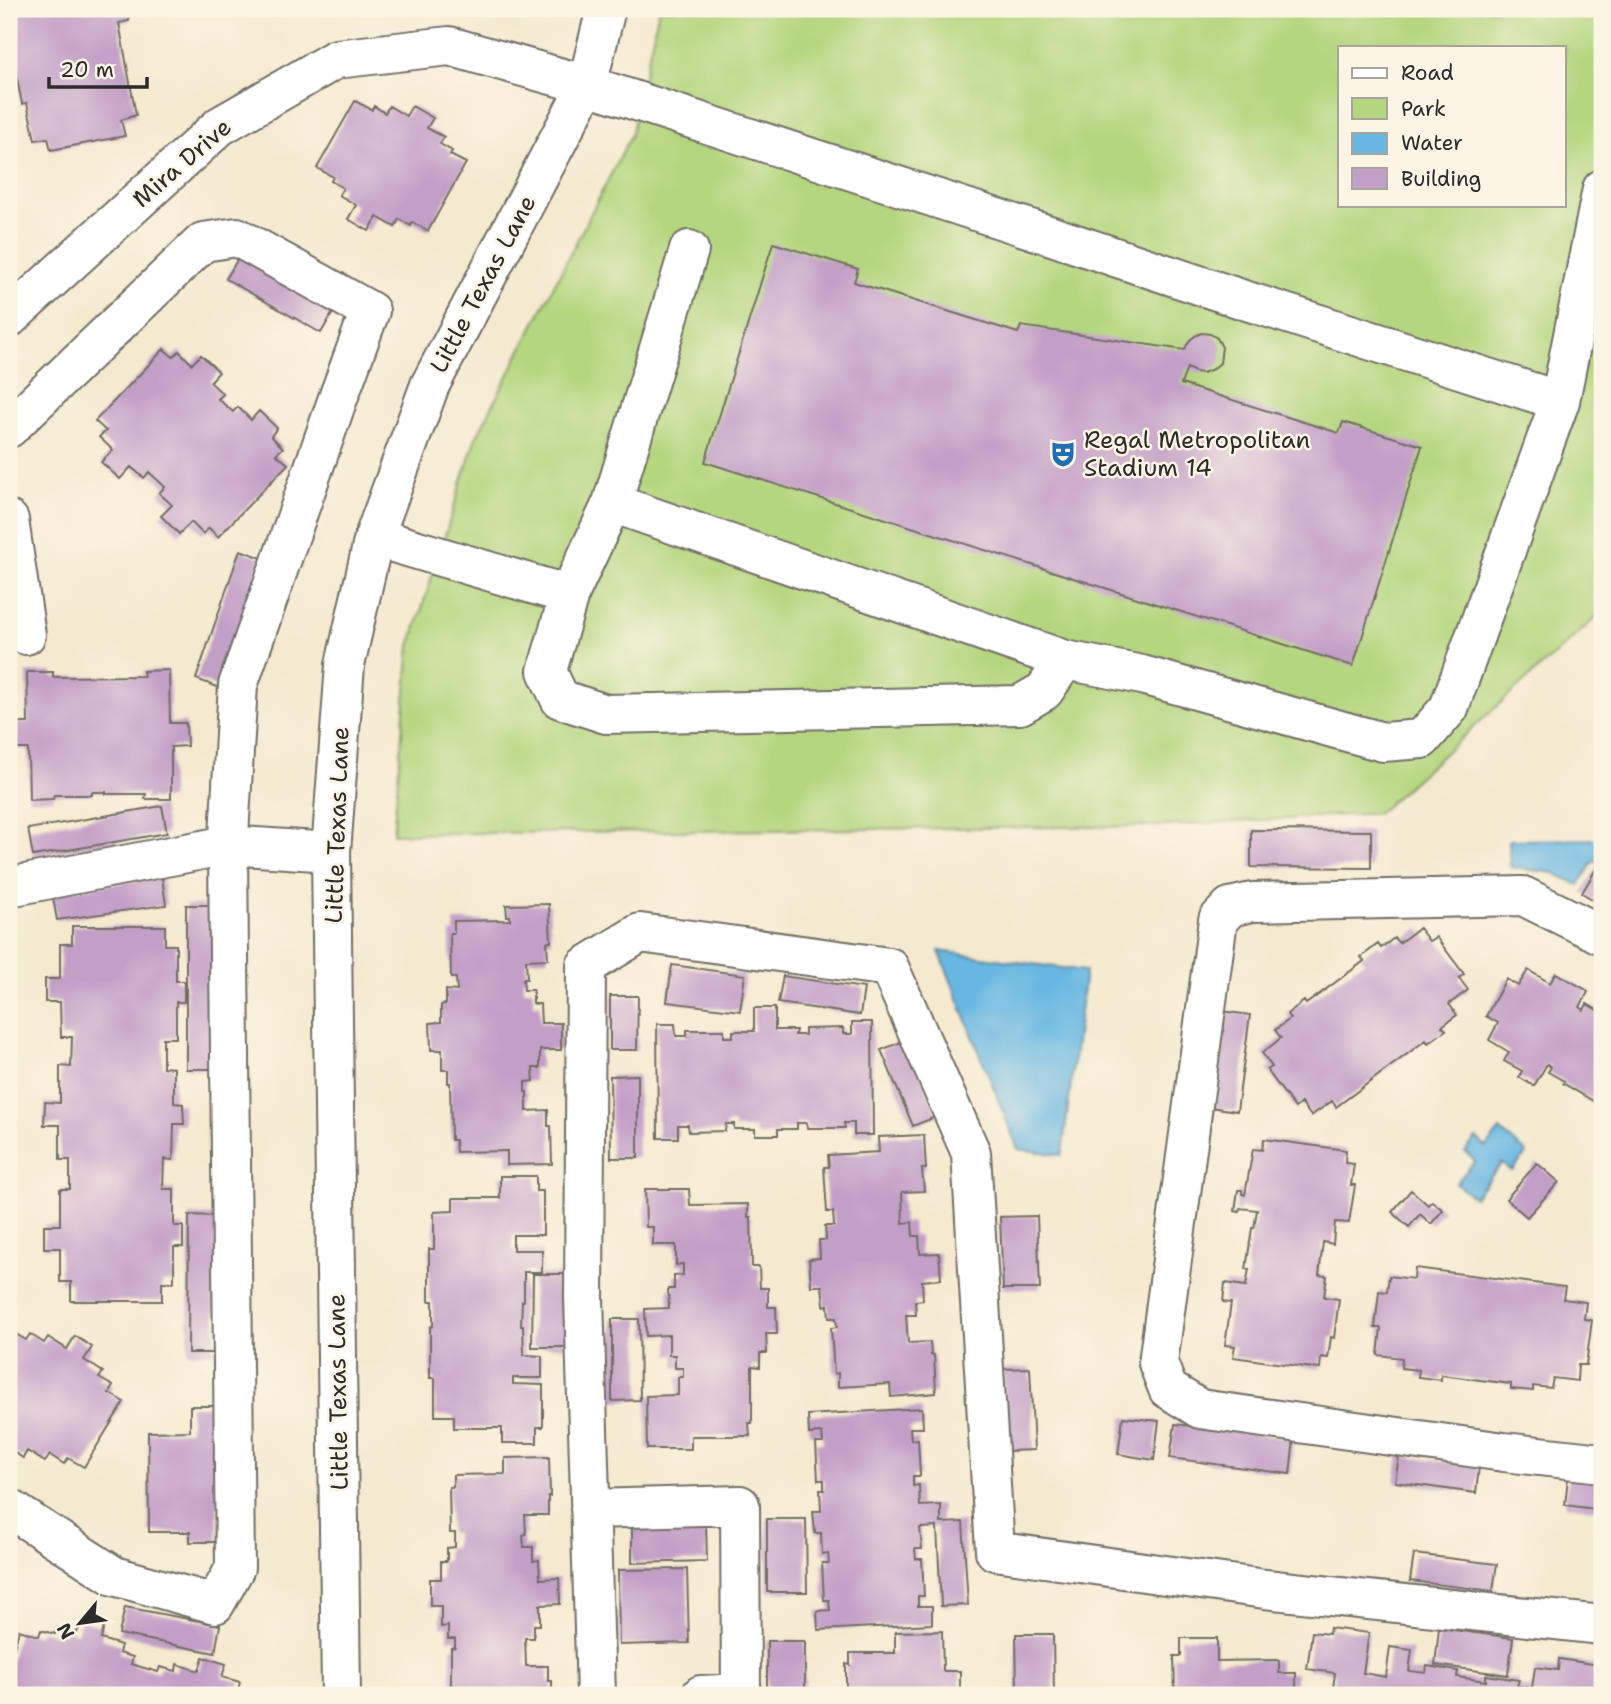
<svg xmlns="http://www.w3.org/2000/svg" width="1611" height="1704" font-family="'Shantell Sans',sans-serif">
	<rect width="100%" height="100%" fill="#fcf5e5"/>
	<filter id="ink" filterUnits="userSpaceOnUse"><feTurbulence type="fractalNoise" baseFrequency=".0143" numOctaves="2"/><feDisplacementMap in="SourceGraphic" scale="14" xChannelSelector="R" yChannelSelector="G"/><feConvolveMatrix kernelMatrix="1 2 1 2 8 2 1 2 1" color-interpolation-filters="sRGB"/></filter>
	<filter id="wash" filterUnits="userSpaceOnUse"><feTurbulence type="fractalNoise" baseFrequency=".00686" numOctaves="4" result="noise"/><feDisplacementMap in="SourceGraphic" scale="28" xChannelSelector="R" yChannelSelector="G"/><feGaussianBlur stdDeviation="1.57" result="paint"/><feColorMatrix in="noise" values="0 0 0 0 0 0 0 0 0 0 0 0 0 0 0 0 0 1.4 0 .05"/><feComposite in="paint" operator="in"/></filter>
	<g filter="url(#wash)">
		<rect width="100%" height="100%" fill="#f5ead0"/>
		<path fill="#b4d67e" stroke="#708054" stroke-width="2" fill-rule="evenodd" d="M659,9H1602V612L1378,813L1163,826L393,834L410,646L475,440L631,135ZM1340,47H1564V205H1340Z"/>
		<path fill="#68b7e2" stroke="#4a7186" stroke-width="2" d="M1602,839V864L1594,860L1579,885L1554,873L1510,867L1509,840Z
			M939,951L1085,971L1062,1155L1018,1149Z
			M1500,1130L1527,1153L1512,1171L1502,1163L1474,1197L1456,1183L1475,1161L1465,1152L1476,1138L1486,1147Z"/>
		<g id="blocks">
			<path fill="#c29fc7" d="M9,9H131L129,21L119,23L136,115L121,120L125,136L51,150L48,138L35,140L27,103L22,104L11,48H9Z
				M355,101L372,110L374,106L385,113L389,106L406,116L412,106L433,118L427,128L444,137L440,144L452,151L450,155L466,163L428,231L412,222L411,226L399,219L395,227L377,217L369,231L348,219L356,205L339,195L343,188L331,181L333,177L317,168Z
				M773,243L858,269L854,282L1018,333L1021,326L1184,350L1190,340L1195,336L1201,333L1210,334L1217,338L1222,347L1220,363L1213,369L1203,373L1195,372L1187,368L1181,384L1339,433L1343,422L1422,446L1353,666L705,462Z
				M240,255L335,309L321,333L226,279Z
				M164,349L173,357L179,351L192,364L201,355L219,372L210,382L223,394L218,399L233,412L238,407L251,420L259,411L277,428L271,436L283,448L276,454L288,464L218,537L209,528L203,534L191,522L179,534L161,516L172,505L159,493L165,487L149,472L144,478L131,467L120,479L101,462L113,450L99,437L106,431L95,421Z
				M240,550L265,559L220,688L196,679Z
				M169,670L170,723H186L187,746L171,747V799H145L146,794H106V792H92V795H54L53,799L29,800L28,749H10L9,723H28L27,672H53V677L144,676L143,671Z
				M162,806L167,833L33,856L28,829Z
				M1251,830L1371,831V868L1251,867Z
				M1600,862L1602,863V905L1582,893Z
				M162,877L166,905L57,920L52,893Z
				M549,904L551,942H547L548,959L526,960L527,979H523L524,990H533V1004H540L541,1023H561V1050H540V1068H533L534,1081L525,1082V1092H527V1111L548,1110V1126H551L552,1164L507,1165V1151L456,1152L455,1140H451L450,1083H448V1070H442V1050H431L430,1023L441,1022V1005L446,1004V990L457,991L456,978H451L450,933H454V921L510,920V916H507L506,905Z
				M186,905H214V1069H186Z
				M72,926H165V945H176V981H184V1002H176V1038H163V1067L174,1068V1103L183,1104L184,1124H174L173,1160L164,1159L163,1189H174V1226H183V1247H174V1282H162V1301H71V1282H60V1248H44V1225H60V1189H70V1160H60V1125H44L45,1102L60,1103V1066L71,1067L72,1037H61L60,1002H45V979H60V944H72Z
				M1419,928L1429,941L1436,937L1464,974L1459,978L1468,990L1449,1004L1457,1015L1442,1026L1446,1030L1428,1043L1426,1040L1336,1107L1332,1101L1311,1116L1301,1103L1295,1108L1267,1070L1272,1067L1262,1053L1281,1038L1275,1030L1290,1019L1287,1014L1304,1001L1306,1004L1364,961L1361,957L1378,944L1381,948L1394,938L1399,943Z
				M672,965L745,975L740,1011L667,1002Z
				M1528,970L1550,983L1556,973L1585,989L1588,992L1580,1007L1584,1010L1587,1004L1602,1013V1103L1599,1101L1598,1104L1563,1083L1564,1081L1548,1072L1551,1067L1547,1064L1534,1086L1519,1077L1522,1071L1504,1061L1509,1052L1489,1040L1498,1023L1486,1016L1506,979L1518,986Z
				M783,976L864,988L860,1015L778,1003Z
				M610,996H638L637,1050H610Z
				M754,1008H775V1030H796L795,1035H805V1029L843,1028V1034H852V1022H872L873,1135H854V1123H844L845,1128H807L806,1123H797V1129H778V1135H755V1129H734V1124H726L725,1131L689,1132L688,1125H678V1138H658L657,1024H675L676,1036H687V1030H724V1037H733V1031H754Z
				M1222,1011L1250,1015L1237,1111L1209,1107Z
				M906,1040L938,1116L913,1126L881,1050Z
				M638,1075V1158H611L610,1076Z
				M924,1135L926,1169H922L924,1191L902,1192L903,1223L912,1222L913,1236H919L920,1254L939,1253L941,1279L922,1281L923,1300L915,1301L916,1315H906L908,1343L930,1342L931,1355H934L936,1393L891,1397L890,1384L838,1387V1373L834,1374L831,1328L837,1327L836,1318H829L828,1305L824,1306L822,1286H811L809,1259L820,1258L819,1240H826L825,1226H834L833,1212H827L824,1167H829L828,1155L879,1152L878,1137Z
				M1264,1139L1346,1150L1345,1163L1354,1164L1351,1185H1355L1349,1223L1335,1222L1333,1244L1323,1242L1319,1275L1327,1276L1324,1297L1339,1299L1334,1338L1331,1337L1328,1358L1321,1357L1320,1369L1233,1357L1235,1346L1225,1345L1231,1303L1223,1302L1225,1283L1246,1286L1249,1269H1246L1252,1228H1254L1257,1210L1240,1208L1239,1212L1235,1211L1238,1190H1242V1194L1245,1195L1253,1149L1262,1150Z
				M1537,1163L1559,1182L1527,1217L1506,1199Z
				M500,1176H536V1191H543V1235H513V1250H542V1272H524V1301H522L521,1326H523L524,1355L542,1356V1378H513V1384L543,1385V1427H537V1443H502V1428H454V1416H435V1378H430V1327L433,1326V1301H429V1249H434V1212L453,1211V1198H500Z
				M645,1189H689L690,1205L748,1204V1217H751L752,1267H759L760,1288H768V1307H776L777,1334H766L767,1353H760V1367L752,1366V1423H749L750,1436H691V1449H647L646,1396L678,1395V1377H683V1368H675V1355H669V1335L646,1336L645,1309L669,1308L668,1289H674V1276L683,1275V1264L676,1265V1245H653V1227H646Z
				M1411,1190L1428,1205L1432,1201L1443,1210L1431,1224L1420,1214L1409,1227L1392,1212Z
				M189,1215L216,1216L215,1353H188Z
				M1037,1216L1040,1289H1003L1000,1217Z
				M1415,1268L1565,1287L1563,1299L1586,1302L1584,1319L1592,1320L1586,1365H1578L1577,1381L1553,1378L1551,1388L1533,1386V1391L1511,1389V1384L1441,1375V1380L1418,1377L1419,1370L1401,1368L1402,1358L1378,1355L1381,1328H1375L1379,1291L1387,1292L1389,1276L1414,1279Z
				M533,1274H568V1347H532Z
				M612,1319H639L640,1400L612,1401Z
				M9,1330L26,1340L30,1334L44,1343L48,1337L67,1349L75,1336L92,1347L84,1360L103,1372L99,1378L113,1386L109,1393L124,1402L84,1467L68,1458L64,1464L50,1455L45,1462L27,1451L23,1458L9,1449Z
				M1030,1368L1034,1450L1006,1451L1003,1369Z
				M190,1406H216L218,1542H190V1532H149L148,1432L190,1431Z
				M922,1408L923,1428H910L911,1440L918,1439L920,1476H913V1486L919,1485L920,1506L941,1505V1523L963,1522L968,1605L941,1606L937,1527L920,1528L922,1549H915L916,1559H922L924,1596H918V1606H932V1624L818,1630L817,1611L830,1610L829,1600H824L822,1563H829L828,1553L822,1554L821,1533H815L813,1511H821L820,1490H824V1480H818L816,1443H823L822,1433L809,1434L808,1415Z
				M1123,1417L1159,1421L1154,1460L1118,1454Z
				M1175,1424L1294,1439L1290,1474L1170,1458Z
				M1399,1456L1479,1467L1476,1493L1395,1482Z
				M549,1457L550,1496H548V1515H525L526,1534L523,1535L524,1547H533V1561L539,1560L540,1579L559,1578L560,1604L540,1605V1625H534V1638H525L526,1666H548V1681H552V1695H451V1648L455,1647V1639H448V1626L441,1627V1606H430V1579H441V1561H447V1548L455,1547V1533H450L449,1487H453V1475L505,1474V1458Z
				M1568,1478L1602,1482V1510L1565,1505Z
				M767,1519H806L807,1592H767Z
				M706,1524L707,1561L632,1563V1527Z
				M1414,1554L1497,1564L1493,1591L1410,1581Z
				M687,1569L689,1643L619,1645L618,1570Z
				M125,1607L220,1625L215,1653L119,1634Z
				M81,1620L104,1627L101,1639L121,1645L119,1653L133,1657L131,1664L158,1672L160,1667L176,1671L177,1664L199,1671L203,1657L226,1664L222,1677L240,1682L238,1690L255,1695H9V1666L19,1630L39,1636L41,1630L55,1634L57,1628L77,1633Z
				M1330,1628L1369,1633L1363,1673L1386,1677L1390,1647L1412,1650L1409,1671L1426,1673L1427,1666L1458,1671L1457,1677L1486,1681V1675L1519,1680L1517,1686L1532,1688L1535,1667L1558,1670L1559,1659L1600,1665V1670L1602,1671V1695H1332L1335,1673L1307,1669L1312,1632L1329,1634Z
				M1439,1628L1513,1638L1508,1675L1435,1665Z
				M942,1631L943,1671H960V1693L931,1694V1695H846V1664L850,1665V1653H895V1632Z
				M1016,1634H1053L1054,1695H1017Z
				M1181,1638H1217V1661L1279,1660V1673H1296V1695H1175L1174,1656H1181Z
				M767,1641H805V1695H767Z"/>
		</g>
	</g>
	<g filter="url(#ink)">
		<use href="#blocks" fill-opacity="0" stroke="#726e65" stroke-width="2"/>
		<g fill="none" stroke-linecap="round" stroke-linejoin="round">
			<g stroke="#726e65" stroke-width="42">
				<path id="minor" d="M689,250L612,503L1065,660
					M9,318L220,126L336,59L449,46L587,85L1040,232L1241,299L1560,401L1602,189
					M9,428L203,242L237,237L370,311L337,401L238,685L228,852L235,1568L215,1604L114,1576L9,1508
					M9,520L26,635
					M374,537L569,595L547,671L560,699L606,714L1020,705L1044,691L1065,660L1142,675L1383,742L1422,739L1449,708L1560,401
					M569,595L612,503
					M9,887L228,845L331,852
					M1602,935L1523,896L1252,902L1230,907L1218,920L1158,1363L1168,1389L1200,1409L1504,1452L1602,1463
					M590,1509L740,1505L741,1693L701,1695
					M341,1695L331,852L345,665L374,537L430,385L587,85L606,9
					M596,1695L584,1298L586,966L640,933L889,967L971,1153L995,1551L1265,1589L1602,1625"/>
			</g>
			<use href="#minor" stroke="#fff" stroke-width="38"/>
		</g>
	</g>
	<defs>
		<g id="theatre-bare" transform="scale(2.1)"><path d="M-5-5.5Q0-4 5-5.5V0Q5 5 0 6Q-5 5-5 0ZM-3.3-2.5H-1v1.5H-3.3ZM1-2.5H3.3v1.5H1ZM-2.8 1Q0 5.5 2.8 1Z" fill="#1f6fb2" stroke="#fcf5e5" stroke-width="2.5" paint-order="stroke"/></g>
	</defs>
	<g fill-rule="evenodd">
		<use href="#theatre-bare" x="1063" y="454"/>
	</g>
	<g text-anchor="middle" stroke-width="5" stroke-linejoin="round" paint-order="stroke">
		<g font-size="24" fill="#2b2b2b" stroke="#fcf5e5">
			<text transform="translate(182 163) rotate(-41)" y="8">Mira Drive</text>
			<text transform="translate(483 284) rotate(-62)" y="8">Little Texas Lane</text>
			<text transform="translate(337 825) rotate(-88)" y="8">Little Texas Lane</text>
			<text transform="translate(338 1392) rotate(-91)" y="8">Little Texas Lane</text>
		</g>
		<g font-size="24" fill="#2b2b2b" stroke="#fcf5e5" text-anchor="start">
			<text x="1084" y="448">Regal Metropolitan<tspan x="1084" dy="28">Stadium 14</tspan></text>
		</g>
	</g>
	<rect width="1611" height="1704" fill="none" stroke="#fcf5e5" stroke-width="35"/>
	<rect x="1338" y="46" width="228" height="161" fill="#fcf5e5" stroke="#a8a49b" stroke-width="2"/>
	<rect x="1352" y="68" width="35" height="10" fill="#ffffff" stroke="#a8a49b" stroke-width="2"/>
	<text x="1401" y="80" font-size="21" fill="#2b2b2b">Road</text>
	<rect x="1352" y="98" width="35" height="21" fill="#b4d67e" stroke="#a8a49b" stroke-width="2"/>
	<text x="1401" y="116" font-size="21" fill="#2b2b2b">Park</text>
	<rect x="1352" y="133" width="35" height="21" fill="#68b7e2" stroke="#a8a49b" stroke-width="2"/>
	<text x="1401" y="150" font-size="21" fill="#2b2b2b">Water</text>
	<rect x="1352" y="168" width="35" height="21" fill="#c29fc7" stroke="#a8a49b" stroke-width="2"/>
	<text x="1401" y="186" font-size="21" fill="#2b2b2b">Building</text>
	<g transform="translate(80 1623) rotate(241)" stroke="#fcf5e5" stroke-width="5" paint-order="stroke">
	<path d="M0-5L12 26L0 18L-12 26Z" fill="#2b2b2b"/>
	<text y="-10" font-size="19" font-weight="bold" text-anchor="middle" fill="#2b2b2b">N</text>
	</g>
	<path d="M49 77v10h98v-10" fill="none" stroke="#2b2b2b" stroke-width="3.5"/>
	<text x="60" y="77" font-size="21" fill="#2b2b2b" stroke="#fcf5e5" stroke-width="5" paint-order="stroke">20 m</text>
</svg>
